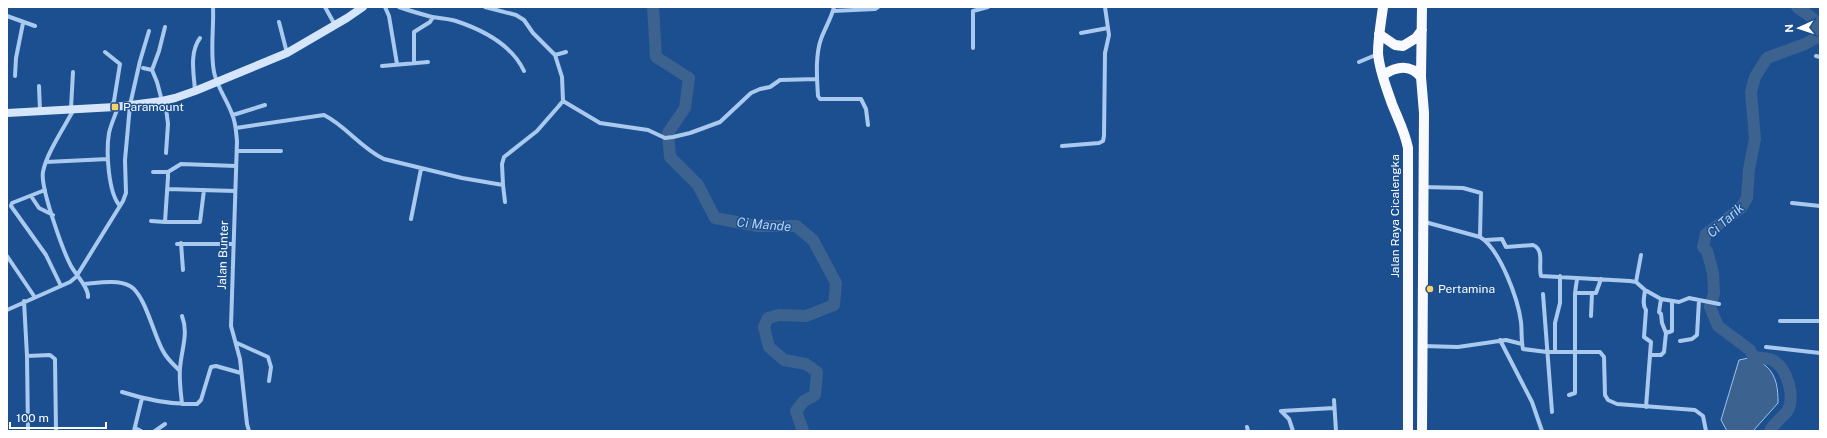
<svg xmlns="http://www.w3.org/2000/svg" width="1827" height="438" font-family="'Public Sans',sans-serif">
	<rect width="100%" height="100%" fill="#1b4f8f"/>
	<path fill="#3c6290" stroke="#9cc4f0" d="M1753,357C1757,362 1762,362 1766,366C1777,376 1778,389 1778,403L1753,431H1727L1721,420L1739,360Z"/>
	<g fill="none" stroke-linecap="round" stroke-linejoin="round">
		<path stroke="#3c6290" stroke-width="12" d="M653,7L656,57L689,78L685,108L668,133L670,157L698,185L715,218L758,226H796L813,240L836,283L834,305L806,316L779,315L768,318L764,327L769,347L784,360L806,364L817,372L815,395L804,401L796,411L803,431
			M1770,431C1774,423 1786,414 1788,410C1795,395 1787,367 1772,360C1767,358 1759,358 1753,357L1750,350L1718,326L1710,307L1714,293L1713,273L1707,251L1703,247L1706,234L1741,208L1747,198L1749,169L1755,139L1751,92L1755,77L1760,69L1767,58L1805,44L1816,38C1820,19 1811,17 1797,7"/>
		<path stroke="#a9c9ee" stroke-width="4" d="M213,7C214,28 210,51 214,72C217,87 227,100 232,114C236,123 236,132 237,141L231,326L240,359L247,424L249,431
			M325,7L335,25
			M385,7L389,16L397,64
			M399,7C410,11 421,14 432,17C440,18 449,19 456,21C483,30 512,45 524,71
			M485,7L516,15L524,20L533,33L555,55L562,77L563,101L558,107L537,131L504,157L502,164L503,185
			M834,7C831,19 825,28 821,39C815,56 817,79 818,96L820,99H861L866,109L868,125
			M833,11L875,9L878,7
			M7,16L35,26
			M279,22L287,53
			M1081,33L1108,28
			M973,48V11L988,7
			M105,52L120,64L114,101L111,107
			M555,55L566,52
			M1816,56L1820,57
			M1359,62L1378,54
			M414,63V32L430,22L433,17
			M382,66L428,62
			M143,68L152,70L159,51L165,27
			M152,70L157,82L162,101
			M15,76L16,58L23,23
			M39,86L40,111
			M195,91C194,74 189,53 200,38
			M165,100L168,124L166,153
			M563,101L600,123L648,130L665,138L673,137L690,133L720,122L751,93L760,89L770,87L780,80L817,79
			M118,107C115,116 111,124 109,133C106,151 108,193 120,206
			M71,108L73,72
			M74,109C65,126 46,154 43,172C40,187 63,251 71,266C76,275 89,288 88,297
			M233,115L265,105
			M236,128L324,115C346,126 361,148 384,159L462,178L503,185L505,202
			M1062,146L1099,143L1103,141L1104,136L1105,53L1109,35L1105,7
			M237,151H281
			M46,162L108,159
			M168,172L181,164L236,166
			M1423,187L1463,188L1481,193L1480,237
			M167,189L235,191
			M45,190L12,203L11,206L46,255L61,286
			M31,196L39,208L53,215
			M1792,203L1820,206
			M411,219L421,169
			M151,221L165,222L168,177V172H153
			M165,222H200L204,190
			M1425,222L1480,237C1500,249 1518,299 1521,322C1522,331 1521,340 1523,349L1547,352H1600L1604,357L1605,395L1608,400L1617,404L1695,410L1703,416L1706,431
			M1486,240L1502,239L1506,247L1533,245C1545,250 1538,266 1541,276L1630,281L1636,282L1645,290L1661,299L1679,302L1689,298L1719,304
			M181,243L183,270
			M177,244H233
			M7,256L34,296
			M1636,282L1641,255
			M84,284C97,283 118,279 130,286C145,294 154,336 163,351C167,359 173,364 179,370
			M1645,290C1644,298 1642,305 1646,310L1644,337L1651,342L1646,407
			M1575,293H1596L1601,279
			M1543,294L1552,412
			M1661,299L1659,312L1661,314L1662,323L1666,333
			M24,301L27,356L28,431
			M7,310L70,282L76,277L123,201L126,193L125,160L130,105L140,61L149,31
			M1591,316L1592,293
			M1780,321H1820
			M1500,340L1532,402L1542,431
			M1680,341L1692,339L1697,335L1699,300
			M237,343L268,357L271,367L269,381
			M1423,346L1458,347L1506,340L1522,344
			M1766,347L1820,353
			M1555,352V323L1560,303V276
			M1650,355H1661L1664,352L1666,333L1672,331V301
			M27,356L50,355L55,359L56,431
			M122,392C147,400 172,405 197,404L201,400L211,367L216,366L241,373
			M1569,395L1575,393V293L1577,279
			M1334,400L1336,431
			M182,404C181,393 179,381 180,369C181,350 189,334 182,316
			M1281,411L1334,408
			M1281,411L1289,419L1293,431
			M1247,427L1248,431
			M135,428L141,431
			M134,431L142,398
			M155,431L165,424"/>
		<path stroke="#d6e6fa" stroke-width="8" d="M7,113L115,107L162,101L175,98L195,91L287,53L347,18L363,7"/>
		<path stroke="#f8faff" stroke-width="10" d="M1383,7C1381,22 1378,38 1378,53C1379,70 1387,89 1392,104C1398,119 1405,132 1408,148V431
			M1422,7L1421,77L1424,113L1422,431
			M1379,34L1395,45L1403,46L1416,38L1422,30
			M1383,75C1397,66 1410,64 1421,77"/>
	</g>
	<g fill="#ffd166" stroke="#1b4f8f" stroke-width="1.5">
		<rect x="111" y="103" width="8" height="8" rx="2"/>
		<circle cx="1430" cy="289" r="4"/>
	</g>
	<g text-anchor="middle" stroke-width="3" stroke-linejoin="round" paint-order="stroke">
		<g font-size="12" fill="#fff" stroke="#1b4f8f" text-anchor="start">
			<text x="123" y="111">Paramount</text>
			<text x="1438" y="293">Pertamina</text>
		</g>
		<g font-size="12" fill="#fff" stroke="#1b4f8f">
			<text transform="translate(1395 216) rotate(-90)" y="4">Jalan Raya Cicalengka</text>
			<text transform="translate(223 255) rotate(-88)" y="4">Jalan Bunter</text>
		</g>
		<g font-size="13" font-style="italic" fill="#b5d3f5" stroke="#1b4f8f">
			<text transform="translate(1725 220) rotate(-42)" y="5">Ci Tarik</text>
			<text transform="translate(764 224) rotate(5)" y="5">Ci Mande</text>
		</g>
	</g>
	<rect width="1827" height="438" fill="none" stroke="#ffffff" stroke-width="16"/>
	<g transform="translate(1799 28) rotate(267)" stroke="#1b4f8f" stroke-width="3" paint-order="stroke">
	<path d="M0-3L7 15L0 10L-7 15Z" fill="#ffffff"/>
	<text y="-6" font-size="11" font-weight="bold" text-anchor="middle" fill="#ffffff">N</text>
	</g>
	<path d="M10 422v6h96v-6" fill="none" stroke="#ffffff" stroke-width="2"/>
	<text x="16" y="422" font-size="12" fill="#ffffff" stroke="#1b4f8f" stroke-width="3" paint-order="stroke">100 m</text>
</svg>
